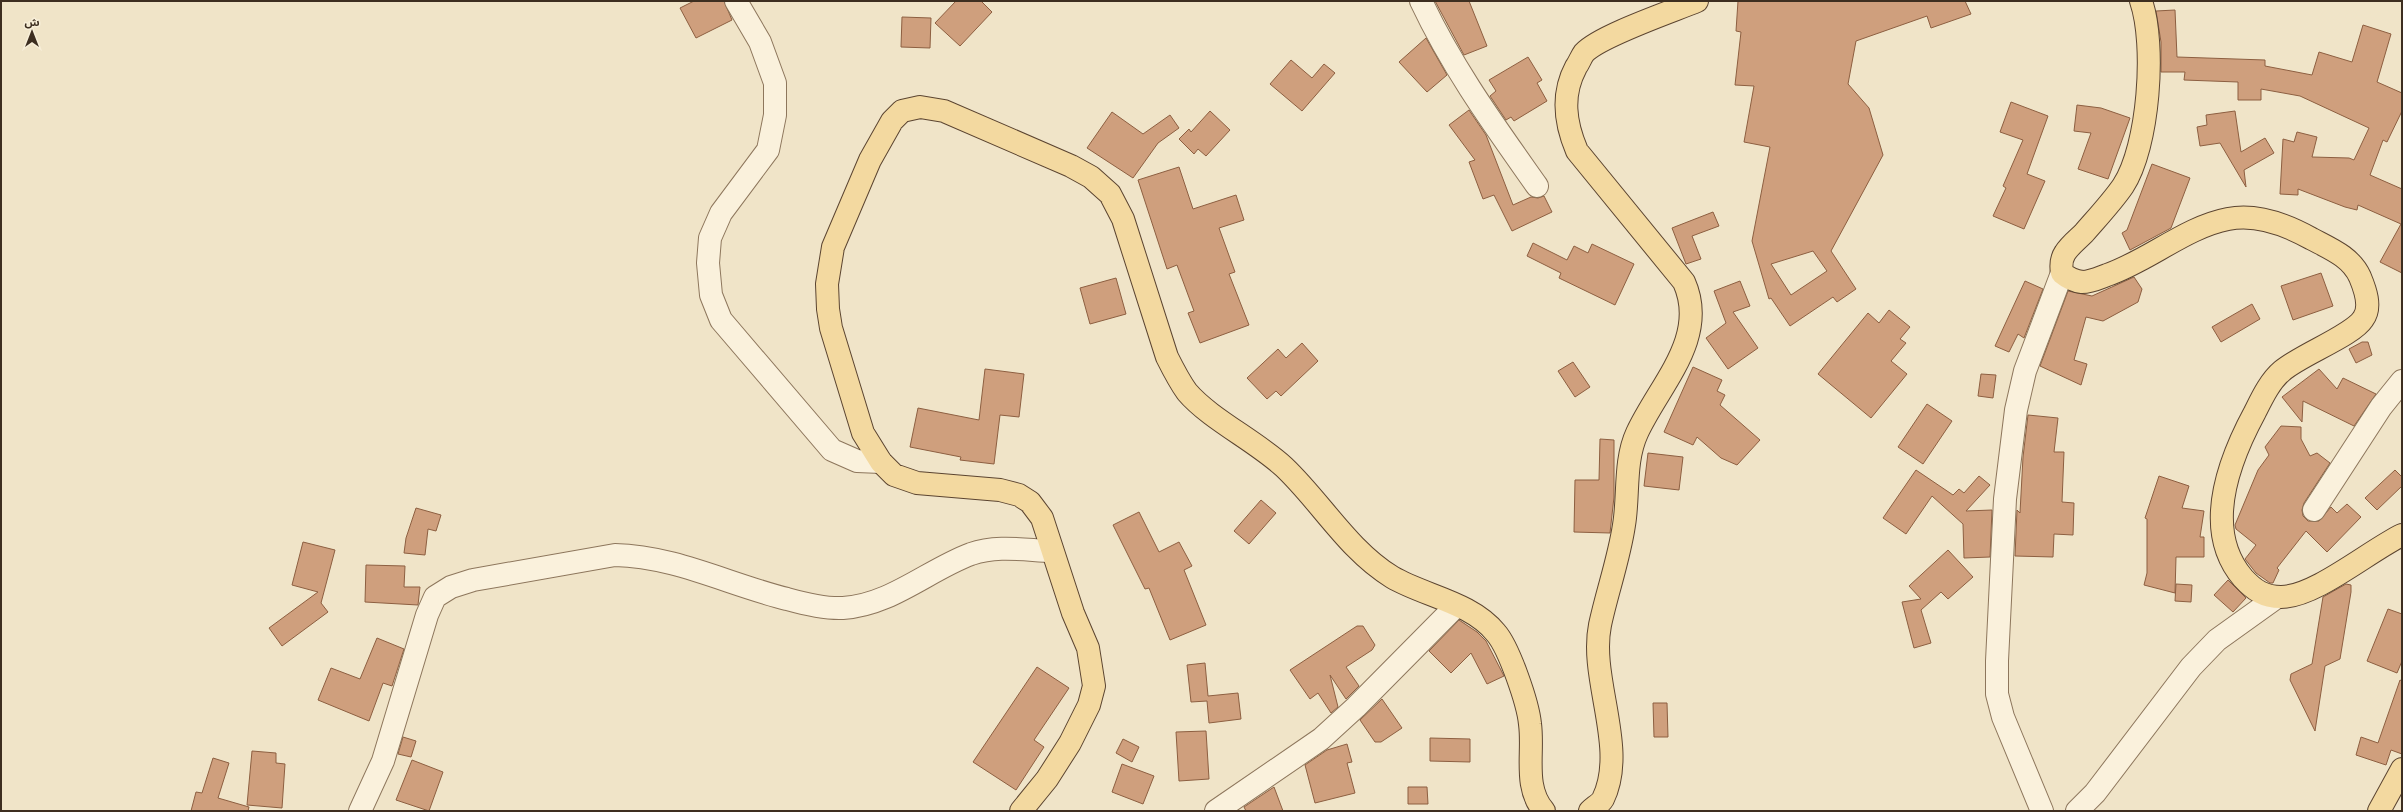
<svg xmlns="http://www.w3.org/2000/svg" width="2403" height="812" font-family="Spectral,'Noto Sans Arabic',serif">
	<rect width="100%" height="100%" fill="#f0e4c8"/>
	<path fill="#cf9f7d" stroke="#8d5f41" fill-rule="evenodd" d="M694,1H724L732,20L696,38L680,8Z
		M956,1H981L992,12L960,46L935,23Z
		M1435,1H1469L1487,46L1464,55Z
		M1738,1H1965L1971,14L1931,28L1927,16L1856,41L1848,84L1869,108L1883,155L1831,251L1856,289L1837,302L1833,297L1790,326L1771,298L1769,299L1752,241L1770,147L1744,142L1754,86L1735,85L1741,32L1736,31ZM1813,251L1827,271L1791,295L1771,264Z
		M2175,10L2177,57L2265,60V66L2312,75L2319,52L2352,62L2363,25L2391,34L2377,82L2402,93V111L2387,142L2383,140L2370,175L2402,189V273L2380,262L2401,224L2358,205L2357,210L2345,207L2298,189V195L2280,194L2283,139L2294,142L2297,132L2317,137L2312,157L2349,158L2354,160L2369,128L2300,96L2261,89V100H2238V82L2184,80L2185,72H2161V42L2156,11Z
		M902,17L931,18L930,48L901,47Z
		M1426,38L1447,75L1427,92L1399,62Z
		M1528,57L1542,80L1537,83L1547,101L1514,121L1511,117L1506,120L1490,96L1496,91L1489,80Z
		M1291,60L1312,78L1324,64L1335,73L1302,111L1270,84Z
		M2011,102L2048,116L2027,174L2045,181L2024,229L1993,216L2006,188L2003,186L2023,140L2000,132Z
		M2077,105L2101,108L2130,118L2108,179L2078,169L2091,133L2074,131Z
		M1469,110L1486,135L1513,205L1531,197L1538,198L1544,196L1552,212L1512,231L1494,195L1483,199L1469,162L1475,160L1449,125Z
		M1210,111L1230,130L1206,156L1198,149L1194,154L1179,139L1189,129L1191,132Z
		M2235,111L2241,152L2265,138L2274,153L2244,170L2246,187L2220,143L2200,146L2197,127L2207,125L2206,115Z
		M1112,112L1143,134L1170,115L1179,128L1158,143L1133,178L1087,148Z
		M2152,164L2190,178L2171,228L2130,250L2122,233L2127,230Z
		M1179,167L1193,209L1236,195L1244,220L1219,228L1235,272L1229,274L1249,325L1200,343L1188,313L1194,311L1177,265L1167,269L1138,180Z
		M1713,212L1719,226L1692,236L1701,259L1686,264L1672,228Z
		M1533,243L1567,260L1574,246L1588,253L1592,244L1634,264L1615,305L1559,278L1561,273L1527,256Z
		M2321,273L2333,306L2293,320L2281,286Z
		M2134,277L2142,289L2138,302L2103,321L2086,317L2074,360L2087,364L2081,385L2040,366L2068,291L2092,296Z
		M1116,278L1126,314L1090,324L1080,288Z
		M1740,281L1750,306L1733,312L1758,348L1728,369L1706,338L1726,323L1714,291Z
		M2025,281L2043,289L2024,338L2018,334L2009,352L1995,346Z
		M2252,304L2260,319L2221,342L2212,327Z
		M1889,310L1910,327L1900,339L1906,343L1891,361L1907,374L1871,418L1818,374L1868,313L1879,323Z
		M2362,342H2368L2372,355L2356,363L2349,349Z
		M1302,343L1318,361L1281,396L1276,391L1267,399L1247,378L1278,349L1286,358Z
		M1573,362L1590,387L1575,397L1558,371Z
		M1693,367L1722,380L1717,391L1725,395L1720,405L1760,440L1737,465L1721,458L1697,437L1693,445L1664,432Z
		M985,369L1024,374L1019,417L1000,415L994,464L960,460L961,457L910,447L918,408L979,420Z
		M2319,369L2337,389L2343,378L2376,394L2354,426L2303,401L2302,422L2282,397Z
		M1981,374L1996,375L1993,398L1978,396Z
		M1927,404L1952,421L1923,464L1898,447Z
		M2028,415L2058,418L2054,452H2064L2062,502L2074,503L2073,535L2054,534L2053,557L2015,556L2017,510L2020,513L2023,457Z
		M2281,426L2301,427V439L2310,456L2317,453L2330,463L2304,503L2302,510L2303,516L2308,521H2319L2331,507L2337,513L2347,504L2361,517L2327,552L2306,531L2277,568L2279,570L2273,583H2270L2256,573L2245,559L2256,545L2236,529L2235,525L2258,470L2269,455L2265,447Z
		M1600,439L1614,440V497L1610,533L1574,532L1575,480H1599Z
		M1648,453L1683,457L1679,490L1644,486Z
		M1916,470L1953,495L1959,489L1964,493L1979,476L1990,485L1966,511L1992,510L1990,557L1964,558L1963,524L1932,496L1906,534L1883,518Z
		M2395,470L2402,477V486L2377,510L2365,498Z
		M2159,476L2189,486L2182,508L2204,511L2200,537H2204V557H2176L2175,593L2144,585L2147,573V519L2145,518Z
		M1261,500L1276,513L1249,544L1234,531Z
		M416,508L441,515L436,531L428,529L425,555L404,553L406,538Z
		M1139,512L1159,552L1179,542L1192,566L1184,570L1206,625L1170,640L1149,588L1145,589L1113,525Z
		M303,542L335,550L321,603L328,612L282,646L269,628L318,592L292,585Z
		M1948,550L1973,577L1948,599L1941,592L1921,610L1931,643L1914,648L1902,602L1921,599L1909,586Z
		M366,565L405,566L404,587H420L418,605L365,602Z
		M2228,580L2246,598L2233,612L2214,595Z
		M2176,584L2192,585L2191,602L2175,601Z
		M2346,584L2351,585V592L2340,659L2325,666L2315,731L2290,680L2291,674L2312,664L2323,597Z
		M2388,609L2402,614V661L2397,673L2367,661Z
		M1459,620L1477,632L1486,641L1504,676L1487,684L1471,653L1451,673L1429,651Z
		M1357,626H1363L1375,645L1372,650L1346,667L1359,686L1346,699L1330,675L1338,707L1331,713L1318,693L1310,699L1290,670Z
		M377,638L404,649L392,686L383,683L369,721L318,700L331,668L360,679Z
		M1205,663L1208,696L1238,693L1241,719L1209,723L1207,701L1191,702L1187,665Z
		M1037,667L1069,688L1034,740L1044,747L1016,790L973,762Z
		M2400,680L2402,681V754L2391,750L2386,765L2356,755L2361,737L2378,743Z
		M1382,699L1402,728L1381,742H1375L1360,720Z
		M1653,703H1667L1668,737H1654Z
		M1206,731L1209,779L1179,781L1176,732Z
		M403,737L416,741L411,757L398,754Z
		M1430,738L1470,739V762L1430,761Z
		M1123,739L1139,747L1132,762L1116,753Z
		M1347,744L1352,762L1347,763L1355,793L1315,803L1305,765L1327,750Z
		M252,751L276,753V763L285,764L282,808L247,805Z
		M213,758L229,763L218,798L249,807L248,811H191L196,792L202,793Z
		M412,760L443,772L429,811L396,800Z
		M1122,764L1154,776L1143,804L1112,792Z
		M1274,787L1283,811H1246L1244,807Z
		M1408,787H1427L1428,804H1408Z"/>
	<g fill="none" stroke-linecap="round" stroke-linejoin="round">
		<g stroke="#8d765c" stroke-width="24">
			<path id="minor" d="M736,1L760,42L775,83V115L768,150L721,213L710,238L708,263L711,295L721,320L832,450L857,461L881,462
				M1421,1C1453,69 1494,125 1537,186
				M2314,510L2381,407L2402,381
				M360,811L383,761L427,615L435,597L451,587L473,580L615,555C674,556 730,585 787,599C805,604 825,609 843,608C891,605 928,570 971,554C997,545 1024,550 1052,551
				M1216,811L1321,739L1356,707L1456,606
				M2042,811L2003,717L1997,694V661L2005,499L2016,410L2025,371L2062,273
				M2077,811L2095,793L2191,667L2217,640L2277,597"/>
		</g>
		<g stroke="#5b4430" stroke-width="24">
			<path id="major" d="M2141,1C2156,45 2149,146 2123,186C2112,202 2097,218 2084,233C2078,239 2070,245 2065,253C2061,259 2061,267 2062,273C2068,278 2074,281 2082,282C2091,282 2099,278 2107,275C2148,261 2186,227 2228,219C2257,213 2287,225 2312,239C2331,249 2351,257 2360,277C2365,289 2372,307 2363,319C2352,336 2302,354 2282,371C2270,381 2262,398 2255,412C2229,460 2202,530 2243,578C2254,590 2264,597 2281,597C2315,597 2369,551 2402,535
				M1021,811L1047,779L1070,743L1089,705L1094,686L1088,648L1073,613L1042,518L1030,502L1019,495L1000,490L917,483L894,475L881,462L863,433L831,328L828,309L827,284L833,247L870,160L892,121L902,111L920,107L944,111L1071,166L1091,177L1110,194L1123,219L1167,357C1173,369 1179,381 1187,392C1210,419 1256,441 1284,467C1321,502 1348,550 1392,577C1424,596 1471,602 1496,633C1509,648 1528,703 1530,724C1534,753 1523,787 1544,811
				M1590,811C1594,807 1601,803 1603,799C1628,748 1589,679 1600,625C1607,592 1619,559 1624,525C1629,496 1624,461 1637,433C1659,385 1709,338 1684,282L1577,151C1565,123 1561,95 1576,67C1579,63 1581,57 1584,53C1599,36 1673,11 1697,1
				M2379,811L2402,769"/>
		</g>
		<use href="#minor" stroke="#faf1dc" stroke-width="22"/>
		<use href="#major" stroke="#f3d9a0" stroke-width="22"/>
	</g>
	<rect width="2403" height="812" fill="none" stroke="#3d2e20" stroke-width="4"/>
	<g transform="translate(32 32)" stroke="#f7eed8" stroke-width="3" paint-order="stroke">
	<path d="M0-3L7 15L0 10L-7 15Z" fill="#3d2e20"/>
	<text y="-6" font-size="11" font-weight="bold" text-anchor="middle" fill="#3d2e20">ش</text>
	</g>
</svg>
